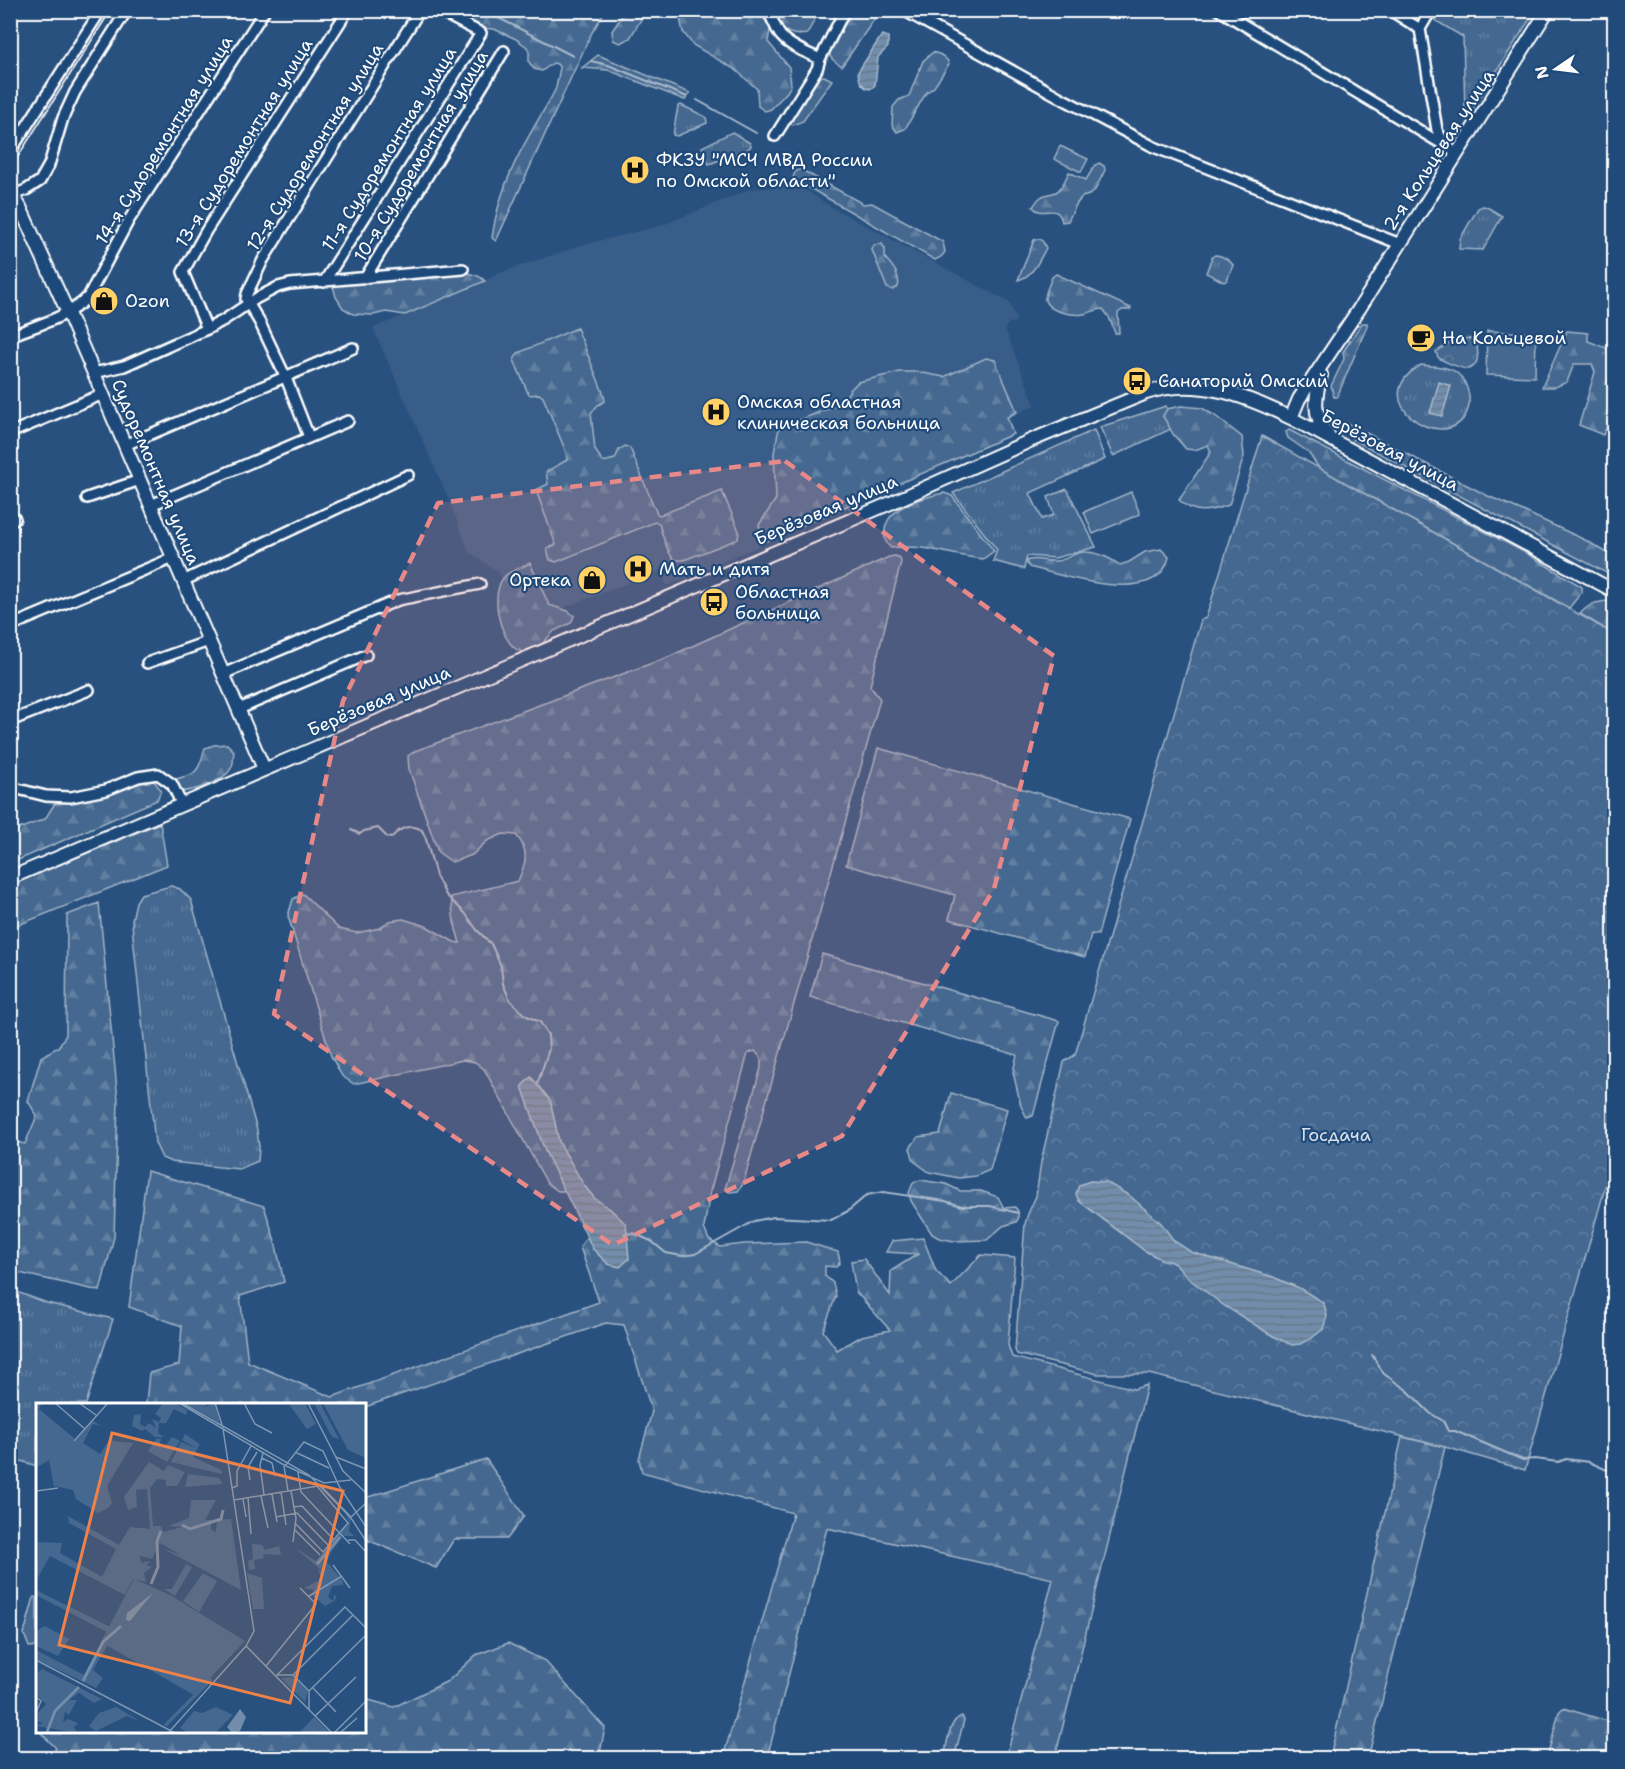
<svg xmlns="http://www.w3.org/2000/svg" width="1625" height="1769" font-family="'Shantell Sans',sans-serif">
	<defs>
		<pattern id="grass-tufts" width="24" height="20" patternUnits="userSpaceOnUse" patternTransform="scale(1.5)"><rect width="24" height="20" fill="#446890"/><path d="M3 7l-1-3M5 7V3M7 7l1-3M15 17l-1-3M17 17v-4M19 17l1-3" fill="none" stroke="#607fa1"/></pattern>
		<pattern id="forest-firs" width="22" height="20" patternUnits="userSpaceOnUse" patternTransform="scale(1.5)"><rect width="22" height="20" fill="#446890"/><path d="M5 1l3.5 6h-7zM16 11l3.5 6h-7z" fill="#607fa1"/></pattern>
		<pattern id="park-crowns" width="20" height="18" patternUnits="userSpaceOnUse" patternTransform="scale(1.5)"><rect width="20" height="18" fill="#446890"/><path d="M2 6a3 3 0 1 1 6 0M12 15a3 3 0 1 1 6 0" fill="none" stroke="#607fa1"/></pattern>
		<pattern id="water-rules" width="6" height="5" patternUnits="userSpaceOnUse" patternTransform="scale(1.5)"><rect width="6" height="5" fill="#718dab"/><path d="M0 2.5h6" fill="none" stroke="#64768a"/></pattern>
	</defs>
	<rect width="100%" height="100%" fill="#28517f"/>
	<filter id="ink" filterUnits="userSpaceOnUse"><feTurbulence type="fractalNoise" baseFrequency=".0167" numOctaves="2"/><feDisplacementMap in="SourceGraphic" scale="12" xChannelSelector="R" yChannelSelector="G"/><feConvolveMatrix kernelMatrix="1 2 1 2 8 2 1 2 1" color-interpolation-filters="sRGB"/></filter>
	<g filter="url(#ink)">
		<path fill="#375d88" d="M794,185L802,187L831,207L1009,302L1017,321L1008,324L1005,329L1035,405L1009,418L1014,434L667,586L661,570L517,626L506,587L497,571L469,552L448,498L373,328L477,285L502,272L582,245L660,226L751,189Z"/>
		<path fill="url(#grass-tufts)" stroke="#a2b4c8" stroke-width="1.5" d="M1438,11H1535L1468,116L1465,113L1463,37L1433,19Z
			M681,105L706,117L707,123L677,136L673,135L678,106Z
			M732,132L750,143L751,146L747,150L709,164L702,147Z
			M1483,206L1487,207L1502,216L1483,250L1459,249L1460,239L1478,208Z
			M1215,255C1221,255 1230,260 1233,265L1227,280L1224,282L1206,273L1212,257Z
			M1421,365C1432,366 1448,366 1457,373C1469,383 1473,403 1465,416C1442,454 1361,400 1421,365Z
			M1166,406L1167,409L1163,416L1171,429L1113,456L1100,427Z
			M1094,430L1105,459L1030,493L1042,519L1054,515L1048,497L1067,489L1096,547L1055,558L1027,556L1024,569L993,561L997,550L953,493Z
			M171,886L180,889L191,900L257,1130L259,1147L258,1161L239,1169L171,1162L162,1158L155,1143L133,936L132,920L136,902L141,894Z
			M11,1290L47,1303L113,1319L86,1404H38L37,1466L11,1458Z"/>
		<path fill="url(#forest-firs)" stroke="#a2b4c8" stroke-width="1.5" d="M626,10L646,11L630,38L620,43L613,40L612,31Z
			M445,11H605L591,34L496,241L492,238C499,184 524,143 551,98L556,88L560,68L557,64L553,63L542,71L534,69L529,62V52L527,47L516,39L494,29L480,28Z
			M690,11H819L807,34C796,36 790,34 781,28L770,30L768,42L789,67L791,85L787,92L771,109L765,111L758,106L757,89L736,70L693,45L683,32L680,18Z
			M849,11H880L842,66C833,61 829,58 828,48Z
			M933,52C940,54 947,57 949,64L934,87L926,93L905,129L897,132L892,125L893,107L899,100L909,96L923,61Z
			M598,55L690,93L685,100L608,70L582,68Z
			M824,76L832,80L803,121L793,125L790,124V119L817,77Z
			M1099,163L1104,166L1105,170L1095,190L1089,195L1082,197L1076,205L1068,221L1062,222C1058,201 1042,219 1033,207C1042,192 1043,197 1056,192C1062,189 1066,178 1069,172L1086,180L1095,165Z
			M800,169L863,204L872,203L943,242L945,252L941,257L935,260L806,186L794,185L793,178L795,172Z
			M1040,239L1043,242L1046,248C1039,261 1033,276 1018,280L1034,240Z
			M882,244L885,249V258C892,265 901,276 898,287L893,290L887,288L872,250L874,245Z
			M446,273C460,273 476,271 485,281L405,315L386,312L373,315L353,314L343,308L336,297L333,286Z
			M1056,274L1131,308L1130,310H1122L1118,313L1119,333H1115L1109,317L1103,309C1095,309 1091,313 1084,314C1074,316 1048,312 1045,300C1044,294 1050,283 1052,277Z
			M1362,323H1367V326L1337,397H1334L1331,386L1344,359L1343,352Z
			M577,328L604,395L605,401L598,405L591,413L595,450L603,462L615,459L619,450L625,446L630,448L657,514L660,515L722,491L739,531L738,539L684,560C681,560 677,561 674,559C668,555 661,531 659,523L655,522L556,562L550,560L547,549L556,545L536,490L548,484L546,472L567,460L566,452L543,397L539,394L531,395L528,393L514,360L518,353Z
			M1567,331L1588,333V341L1614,351V410L1603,435L1579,425L1595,372L1592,364H1574L1567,382L1555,387H1542Z
			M986,358L995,360L1017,412L1007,417L1013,434L766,541L761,533L759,525L776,499L774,453L779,428L835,406L843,401L850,390L858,382L900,372H917L944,377Z
			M1181,406L1202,408L1214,415L1242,437L1244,456L1229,505C1210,511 1195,516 1179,500L1211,452L1208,445L1195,450L1186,449L1173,434L1163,416L1167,409Z
			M1347,423L1488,496L1523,511L1587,541L1614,557V577L1352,439L1347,433Z
			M1289,430L1526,553L1582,587V592L1569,608L1319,468L1308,452L1288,438L1286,432Z
			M944,493L952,496L994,551L983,559C952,556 922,543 891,548C885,543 884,538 885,530C887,507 924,497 944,493Z
			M1161,549L1169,557C1158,609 1063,575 1029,567L1026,561C1036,557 1045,562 1055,561C1065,561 1070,555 1078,553C1093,549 1108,557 1120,565L1129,562L1145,552Z
			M895,556L900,558L901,562L870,686L880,699L743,1184L738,1191L730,1192L725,1189L761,1068V1058L755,1051L748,1053L710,1192L704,1228L709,1240L720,1247L744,1244L806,1242L838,1252L840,1262L836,1267L825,1266V1276L833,1283L836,1296L823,1331L837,1350L862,1336L890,1330L856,1292L851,1261L864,1259L890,1295L891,1271L918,1254L886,1252L892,1241L923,1238L936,1271L951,1286L981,1255L1015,1258L1008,1345L1012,1357L1134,1389L1147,1385L1055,1758H1006L1053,1579L827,1528L767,1758H723L793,1513L642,1472L639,1459L652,1411L624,1325L606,1323L365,1407L364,1404H146L149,1373L179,1365L182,1326L129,1307L147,1171L264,1206L275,1241L284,1282L240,1296L248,1362L332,1397L599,1302L580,1247L587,1236L593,1249L624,1223L610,1209L594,1198L583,1184L559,1142L550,1100L531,1077L522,1086L545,1151L566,1191H558L547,1183L484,1069L475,1062L463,1060L354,1084L342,1076L331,1056L288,916L293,899L303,894L339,929L357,933L380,928L389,921L403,919L426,926L454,942L460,943L454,922L451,897L518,881C526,863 530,851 516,835L503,834L487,841L472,855L452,862L438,852L409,769L408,756L415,751L666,658L889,557Z
			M530,563L549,605L568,611L574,616L571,623L554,631L542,644L525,653C522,652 519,651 516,649C499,637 489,592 505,576C511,570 523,567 530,563Z
			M1609,601L1614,604V634L1580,614C1589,604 1595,602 1609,601Z
			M227,744L234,751C233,756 234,762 232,766C227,781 194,791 179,792L176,789L175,780C180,777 185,777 190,775C200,771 202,757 205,748L214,745Z
			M878,748L1130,819L1098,935L1091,934L1085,957L949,919L955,895L846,865Z
			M142,781H154L161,790L157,800L11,863V832L45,819L57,800L126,783Z
			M160,823L167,865L11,928V885Z
			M99,903L118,1100L114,1237L100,1291L10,1271L11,1141L25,1144L37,1116L28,1101L41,1057L58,1047L66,1035L67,915Z
			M822,954L1059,1021L1033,1116L1027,1118L1021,1106L1013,1072L1017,1055L810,997Z
			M951,1093L1007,1109L990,1170L976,1176L959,1178L929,1172L914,1161L910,1148L918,1137L940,1134Z
			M920,1180L946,1184L960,1191H981L998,1197L1004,1208L1015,1207L1018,1211V1219L1016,1222L1003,1226L987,1240L954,1241L939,1238L932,1234L911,1201L909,1193L913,1183Z
			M1402,1437L1445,1447L1368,1758H1330Z
			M486,1459L524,1516L507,1539H454L436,1568L365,1539V1498Z
			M34,1597L37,1598V1646L29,1647L24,1634Z
			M508,1643L545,1661L605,1728L599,1758H50L56,1748L40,1732H364L365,1699L394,1707L448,1681L476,1655Z
			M1563,1708L1614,1723V1758H1547L1559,1712Z
			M962,1716L964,1720L963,1724L954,1758H944C947,1746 948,1720 962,1716Z"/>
		<path fill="url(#park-crowns)" stroke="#a2b4c8" stroke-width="1.5" d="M1459,338L1473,339C1479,346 1481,365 1469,369C1465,370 1441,361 1438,357C1437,356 1437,354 1436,352L1454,340Z
			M1262,436L1614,634V1156L1525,1470L1445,1447L1149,1374H1098L1017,1354L1015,1350L1025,1224L1028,1214L1036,1196L1041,1162L1064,1062L1075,1055L1201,620L1206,618Z"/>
		<path fill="#446890" stroke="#a2b4c8" stroke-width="1.5" d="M1060,146L1088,159L1081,172L1054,159Z
			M1487,331L1536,333L1535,377L1486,375Z
			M1131,492L1140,514L1093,534L1084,512Z"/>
		<path fill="url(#water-rules)" stroke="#aabbcd" stroke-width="1.5" d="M882,35L888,37V47L878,57L875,85L870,89C861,87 859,80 858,72Z
			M1439,382L1451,386L1442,416L1430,413Z
			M531,1077L550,1100L559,1142L583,1184L594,1198L610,1209L626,1224L629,1259L620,1267L608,1264L593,1249L545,1151L522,1086Z
			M1090,1181L1106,1182L1130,1196L1161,1223L1174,1241L1191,1252L1273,1277L1299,1288L1318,1299L1324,1304L1327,1316L1323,1329L1312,1338L1301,1344L1292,1345L1273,1336L1223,1305L1188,1278L1178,1266L1171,1262L1163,1260L1145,1251L1079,1201L1076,1194L1079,1185Z"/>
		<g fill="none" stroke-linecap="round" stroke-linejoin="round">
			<path stroke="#aabbcd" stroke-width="2" d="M483,10L573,56
				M591,61L608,65L687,97
				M697,100L756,133
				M351,830L360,834L364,831L378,828L387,837L391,838C399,829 410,823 422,830L426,839L436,876L446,895L465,913L477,930L491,944L501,966L503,984L510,1000L525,1015L540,1022L548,1035L549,1049L537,1085
				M624,1234L633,1233L651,1241L666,1253L682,1256L695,1254L754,1221L774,1217L831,1220L848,1211L867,1195L883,1192L945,1201L962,1206H990L1018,1213
				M1372,1355L1384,1374L1407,1390L1430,1413L1443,1421L1448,1431H1455L1523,1460L1535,1459L1558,1462L1566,1459L1589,1462L1614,1473"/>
			<g stroke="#fff" stroke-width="14">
				<path id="street" d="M766,10C774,19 775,29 781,36C790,47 808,53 820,59
					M903,10L1063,99L1154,147L1400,244
					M1219,10L1457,153
					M1390,10L1420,29
					M1431,10L1420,29L1437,130L1445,145
					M775,136L817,69L820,59L845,10
					M10,152L101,10
					M13,195L26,190L40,181L49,165L63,118L75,92L127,10
					M365,278L504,51
					M324,282L481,33L437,10
					M207,329L183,272L206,231L348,10
					M10,336C37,325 67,318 88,297L129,220L265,10
					M94,373L124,366L207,329L224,320L257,298L278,287L290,284L463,269
					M10,433L103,394
					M309,437L286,378L260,323L246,299L247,294L263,260L420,10
					M125,445L353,348
					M87,498L140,480
					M151,505L348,421
					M10,522L15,519
					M183,581L408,475
					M10,626L173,558
					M147,663L209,641
					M223,674L398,600L480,584
					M239,709L366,655
					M10,721L89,690
					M10,787L46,796L71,797L106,790L138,777L158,774L172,784L182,805"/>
			</g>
			<g stroke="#fff" stroke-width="16">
				<path id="secondary" d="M10,191L20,207L68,313L264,769
					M1321,375C1315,397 1312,416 1328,435
					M1291,418L1299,399L1359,309L1548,10
					M10,878L893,502L1032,440L1146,393C1196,376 1246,396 1291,418L1614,591"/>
			</g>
			<use href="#street" stroke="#1f4a7a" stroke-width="9"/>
			<use href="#secondary" stroke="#1f4a7a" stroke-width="12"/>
			<path stroke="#fff" stroke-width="1.5" d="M10,169L111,10"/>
		</g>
	</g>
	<path fill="#e88989" fill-opacity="0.2" stroke="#e88989" stroke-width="4.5" stroke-dasharray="12 8" stroke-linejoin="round" d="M785,461L1054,656L994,889L842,1136L613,1245L274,1014L343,701L438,503Z"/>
	<defs>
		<g id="hospital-disc" transform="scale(1.5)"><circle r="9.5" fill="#ffd166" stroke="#1f4a7a"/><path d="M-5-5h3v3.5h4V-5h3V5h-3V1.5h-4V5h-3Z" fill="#111"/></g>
		<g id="shop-disc" transform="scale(1.5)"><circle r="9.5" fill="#ffd166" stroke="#1f4a7a"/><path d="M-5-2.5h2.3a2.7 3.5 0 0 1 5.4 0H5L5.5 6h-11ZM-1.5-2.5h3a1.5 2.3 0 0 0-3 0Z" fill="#111"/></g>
		<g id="cafe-disc" transform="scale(1.5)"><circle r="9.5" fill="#ffd166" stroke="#1f4a7a"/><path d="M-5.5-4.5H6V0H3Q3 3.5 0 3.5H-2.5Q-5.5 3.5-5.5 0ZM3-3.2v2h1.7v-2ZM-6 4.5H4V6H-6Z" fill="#111"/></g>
		<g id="bus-disc" transform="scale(1.5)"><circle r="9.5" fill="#ffd166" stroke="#1f4a7a"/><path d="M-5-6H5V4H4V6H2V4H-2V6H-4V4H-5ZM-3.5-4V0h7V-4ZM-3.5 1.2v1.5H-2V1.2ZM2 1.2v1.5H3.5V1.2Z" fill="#111"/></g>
	</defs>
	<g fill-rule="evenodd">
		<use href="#hospital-disc" x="635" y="170"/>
		<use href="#shop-disc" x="104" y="301"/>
		<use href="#cafe-disc" x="1421" y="338"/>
		<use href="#bus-disc" x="1137" y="381"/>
		<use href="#hospital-disc" x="716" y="412"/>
		<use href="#hospital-disc" x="638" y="569"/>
		<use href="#shop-disc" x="592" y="580"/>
		<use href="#bus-disc" x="714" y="602"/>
	</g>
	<g text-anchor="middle" stroke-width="4.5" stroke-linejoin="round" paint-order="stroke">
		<g font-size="18" fill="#fff" stroke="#1f4a7a">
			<text transform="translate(164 140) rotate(-58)" y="6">14-я Судоремонтная улица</text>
			<text transform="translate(244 143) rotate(-58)" y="6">13-я Судоремонтная улица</text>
			<text transform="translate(315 147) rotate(-58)" y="6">12-я Судоремонтная улица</text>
			<text transform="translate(389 149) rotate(-58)" y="6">11-я Судоремонтная улица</text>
			<text transform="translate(1439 150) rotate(-57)" y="6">2-я Кольцевая улица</text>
			<text transform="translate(421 156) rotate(-59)" y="6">10-я Судоремонтная улица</text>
			<text transform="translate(1390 450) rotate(28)" y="6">Берёзовая улица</text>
			<text transform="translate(156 472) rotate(67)" y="6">Судоремонтная улица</text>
			<text transform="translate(826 510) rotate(-23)" y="6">Берёзовая улица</text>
			<text transform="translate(379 701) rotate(-23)" y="6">Берёзовая улица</text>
		</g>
		<g font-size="18" fill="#fff" stroke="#1f4a7a" text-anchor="start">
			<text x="656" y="166">ФКЗУ "МСЧ МВД России<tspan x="656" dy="21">по Омской области"</tspan></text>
			<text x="125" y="307">Ozon</text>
			<text x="1442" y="344">На Кольцевой</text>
			<text x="1158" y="387">Санаторий Омский</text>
			<text x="737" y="408">Омская областная<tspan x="737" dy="21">клиническая больница</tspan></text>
			<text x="659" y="575">Мать и дитя</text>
			<text x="571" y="586" text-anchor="end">Ортека</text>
			<text x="735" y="598">Областная<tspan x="735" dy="21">больница</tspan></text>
		</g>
		<g font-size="18" fill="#dae1e9" stroke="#1f4a7a">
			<text x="1336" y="1141">Госдача</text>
		</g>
	</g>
	<g transform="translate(36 1403)">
		<rect width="330" height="330" fill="#28517f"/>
		<path d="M136,34L144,38L131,59L112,48L120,36L125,35L124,42H130ZM152,71L183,75L186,81L149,84ZM258,274L272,288L269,299L245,275ZM180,304L197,312L179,330H152L144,325L158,308L166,310Z" fill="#446890"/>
		<path d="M0,0H6L3,6L39,36L57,18L65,23L57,21L47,40L64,51L75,34L77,38L97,40L71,83L76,100L72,105L62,110L40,96L37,87L18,83L13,57L0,65ZM127,0H139L151,7L150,12L138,6L130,20H123L122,30L128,34H119L109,26L106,28L96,23L98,12L105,11L104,21L109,24L113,20L120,25L116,16L123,19L125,15L119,11ZM148,0H171L169,4L178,0L184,20ZM278,0L285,2L303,36L296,34ZM149,31L164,41L157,54L185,67L186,71L135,59L145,39L160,45L146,37ZM113,59L128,68L132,62L149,69L141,83H130V77L121,76L114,85L117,123H125L127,129L146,124L133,123L153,115L155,97H180L169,117H175V127L180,129L181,117L195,116L205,187L128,146L145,152L124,140L116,156L104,153L105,160L115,158L110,162L116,164L108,170L110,179L97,176L89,192L14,153L0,178L2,139L26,140L24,150L66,174L80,146L33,120L32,113L83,142L94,124L114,126L111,86L100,87L101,104L92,107L88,94ZM309,110L315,115L313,128L318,133H307L294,151L291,159L307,178V182L296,183L292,194L297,198L298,192L301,194L298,198L289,203L276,192L278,187L268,185L286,176L282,166L290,171L259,145L280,158L313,118ZM216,141L226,142L229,147L243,143L245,152L227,151L228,155L218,157L219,166L213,167L212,158L217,156ZM150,161L156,164L139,193L128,186H136ZM167,170L181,178L163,209L147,198ZM211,170L226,175L228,206H217ZM0,187L74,224V238L57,267L67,275L60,285L0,256V247L48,272L71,229L0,192ZM9,223L33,236L22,253L0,243V228ZM6,266L66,296L58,300L43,290L33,297H41L33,312L29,309L27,319L32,316L42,320L38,324L41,330L0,323L7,320L0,318V312L10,301L0,292V271ZM175,274L176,278L130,324L128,321ZM80,304L104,318L91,313L60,328L53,323L63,310Z" fill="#446890"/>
		<path d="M98,176L134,192L209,238L158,292L65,239Z" fill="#446890"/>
		<path d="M252,0H269L280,21L271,26ZM287,0H330V55L312,47ZM278,314L294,330H263Z" fill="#446890"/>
		<path d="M117,190L94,218L90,217L91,210ZM204,306L210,314L204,328L196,330L191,324Z" fill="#718dab"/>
		<path fill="none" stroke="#718dab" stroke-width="3" d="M146,122L154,126L185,116L187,107M281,161L304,134M115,181L122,164L121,138L125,128M47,278L67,239L85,223M11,329L19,308L43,284"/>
		<path fill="none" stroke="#7e97b2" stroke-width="1.5" d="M19,0L49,26M43,0L60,12M143,0L248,62L288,80L315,77M146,0L273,72L315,115L330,138M179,0L187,25M208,0L219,21L236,30M272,0L307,68L330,90M38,38L72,0M259,49L293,65M227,50L224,62L228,92M300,54L330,66M226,55L236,60L239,73M248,63L252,88M249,63L268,39L287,48L303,83L330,124M262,69L265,89L314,141M214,77L212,64L221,49M284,82L315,114L330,100M196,85L201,83V68L215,43M0,88L22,85M255,88L260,115L257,139M245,89L250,122M236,91L241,119M225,93L232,125M212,95L215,131M207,96L210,114M198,97L282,83M257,104L266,103L298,137M240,114L261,110L293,143M260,121L287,149L312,120L281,83M259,127L284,152M312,137H319L330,149M297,162L314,185M273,193L306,173M210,243L296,330M0,257L139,330M230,263L280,201L264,185M241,272H257L273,288V307M257,272L317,212M240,273L309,204L330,225M277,285L300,309M273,288L330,232M0,294L5,298L0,310M279,313L320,274M133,329L210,243L218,228L187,26M298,330L330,298M304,330L321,315"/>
		<path fill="#ee8249" fill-opacity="0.15" stroke="#ee8249" stroke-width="3" d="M76,30L307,88L254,300L23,242Z"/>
		<rect width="330" height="330" fill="none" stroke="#fff" stroke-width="3"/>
	</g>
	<rect width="1625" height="1769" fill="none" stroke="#1f4a7a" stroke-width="36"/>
	<rect x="18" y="18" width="1589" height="1733" fill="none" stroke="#fff" stroke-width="2" filter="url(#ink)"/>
	<g transform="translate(1556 69) rotate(256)" stroke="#1f4a7a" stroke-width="4.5" paint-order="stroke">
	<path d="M0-4.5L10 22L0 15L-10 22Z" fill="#ffffff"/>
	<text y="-9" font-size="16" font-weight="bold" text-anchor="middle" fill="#ffffff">N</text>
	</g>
</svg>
